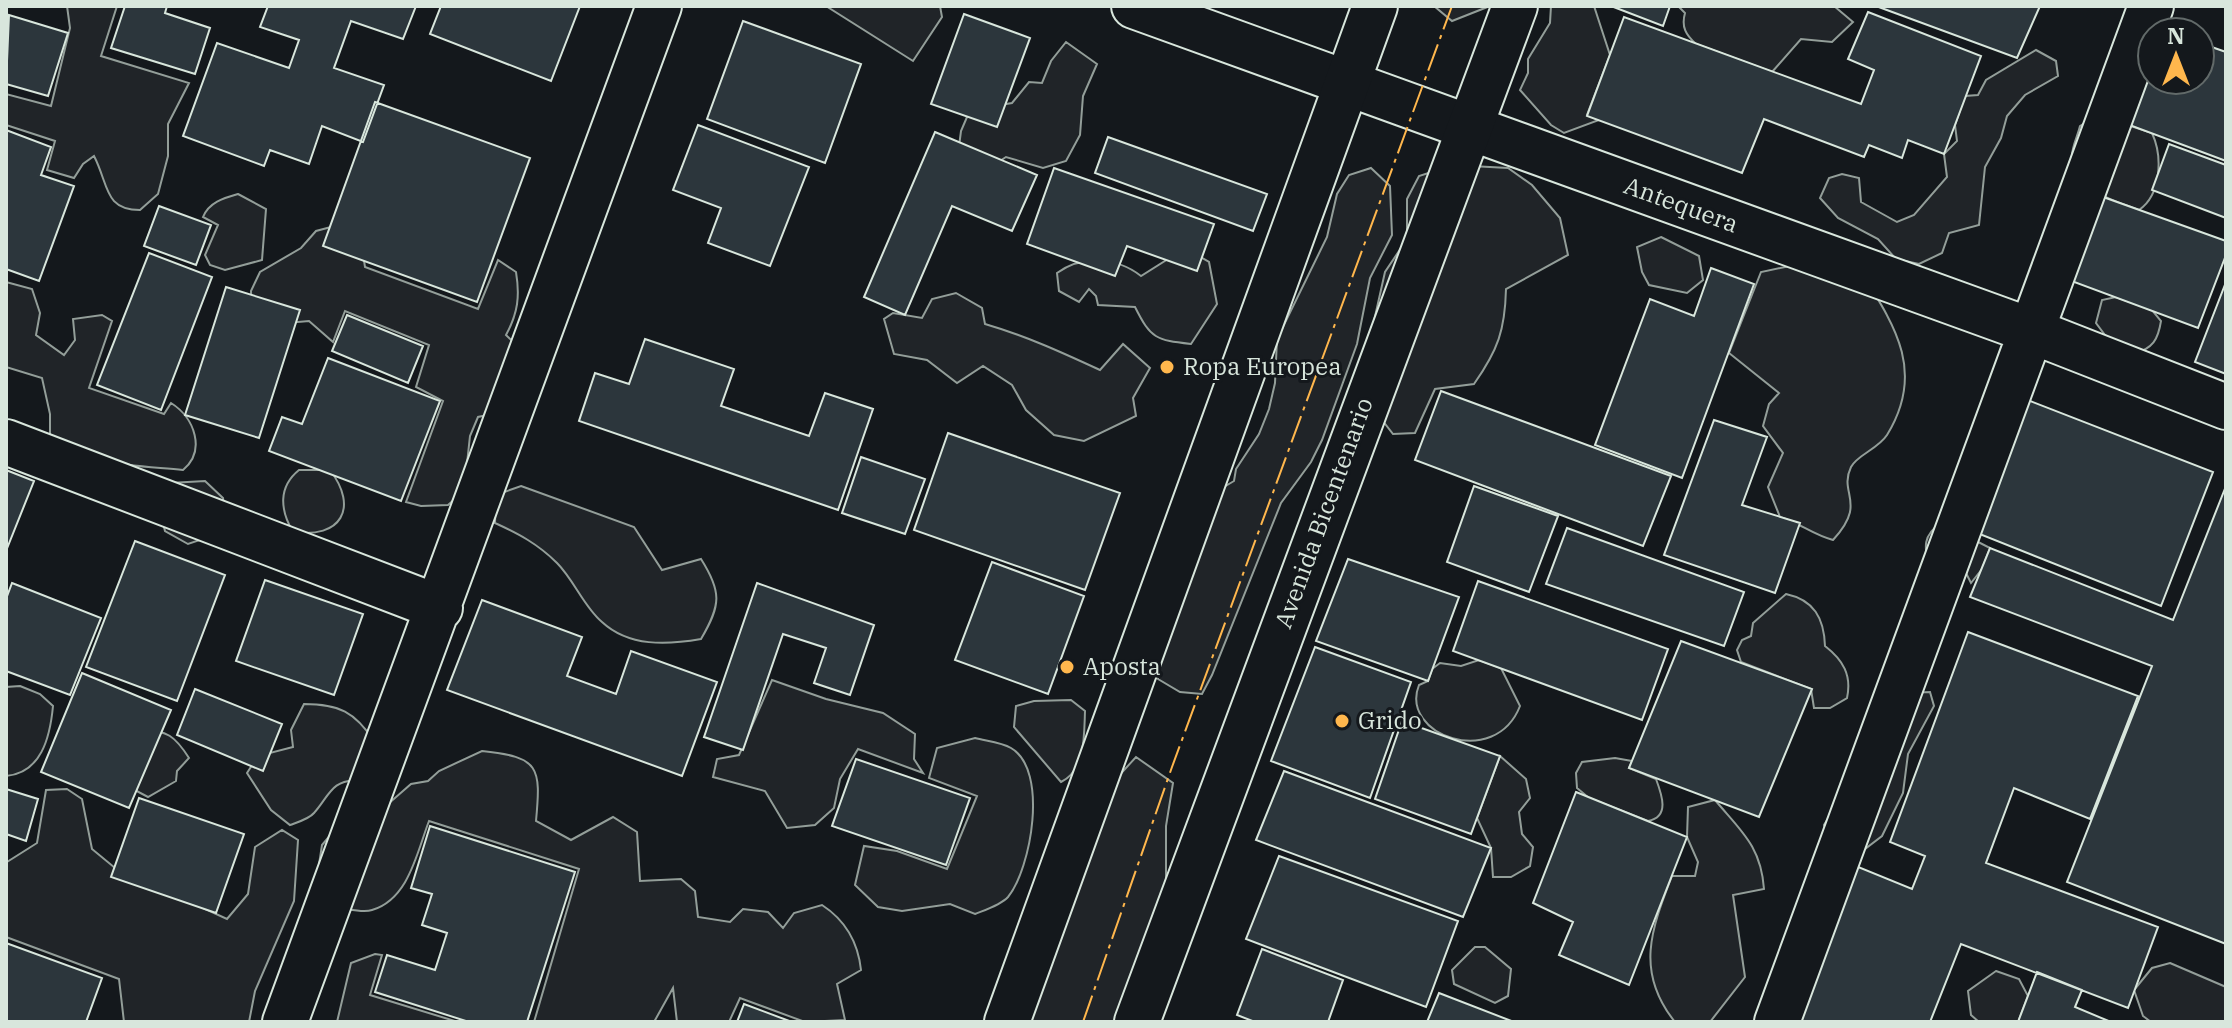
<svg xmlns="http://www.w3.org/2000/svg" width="2232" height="1028" font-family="'IBM Plex Serif',serif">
	<rect width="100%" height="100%" fill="#14181c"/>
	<path fill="#202428" stroke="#939e99" stroke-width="2" d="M67,6H117L101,56L189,83L168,124V156L158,194L140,210C104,210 109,185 94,156L83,164L74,178L47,170L55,141L6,125V94L51,106L70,28Z
		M826,6H940L942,17L913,61Z
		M1434,6H1490L1452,21Z
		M1551,6H1594L1610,55L1587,115L1599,120L1564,133L1551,125L1520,90L1528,73V59L1550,23Z
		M1678,6H1834L1853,22L1832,42L1801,39L1772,72L1696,44C1686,35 1681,27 1685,13Z
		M1066,42L1097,64L1083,96L1080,135L1066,161L1043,168L1006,157L989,168L958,154L961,131L970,110L1012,103L1029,82L1042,83L1051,61Z
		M2036,50L2056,61L2058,76L2025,95L2007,116L2001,138L1985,167L1979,225L1949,233L1942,253L1919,264L1896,259L1878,239L1838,218L1820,198L1829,178L1842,174L1859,178L1861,202L1897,222L1914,215L1947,177L1944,154L1957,141L1955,125L1965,96L1978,95L1986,80Z
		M2097,115L2152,133C2163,157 2161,195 2139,210C2113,200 2075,191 2072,157C2071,149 2078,135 2080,126Z
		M1453,165L1508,168L1532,185L1560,218L1568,255L1506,289C1505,330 1498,350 1474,384L1435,389L1415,433L1393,434L1369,403L1363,370L1385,272L1407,239V199L1419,176Z
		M1371,168L1390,186L1392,235L1370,278L1357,344L1322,440L1311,462L1281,503L1212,675L1202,694L1180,692L1158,679V656L1219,490L1234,481L1236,469L1259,434L1269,409L1275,383L1277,339L1327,237L1337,194L1349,175Z
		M238,194L266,209L262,260L225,270L210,265L205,255L218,225L203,217C209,202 224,198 238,194Z
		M342,224L361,241L365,267L478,309L498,260L516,272C520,296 518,313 506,335L534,362L513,410L478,417L470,436L464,491L448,505L421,506L406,502L443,401L416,387L429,345L345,311L333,342L309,321L275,324L252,318L251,291L260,272L301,248L316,231Z
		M1661,237L1699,256L1703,280L1687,293L1649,285L1642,272L1637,247Z
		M1192,252L1209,262L1217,304L1191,344C1156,340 1151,339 1135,307L1098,305L1096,296L1089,289L1079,302L1059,291L1057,273C1082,255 1117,257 1141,276L1176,254Z
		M1828,258L1858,267C1893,323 1927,370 1887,435C1878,449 1857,455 1851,467C1838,494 1868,502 1833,540C1813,535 1800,523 1780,517L1768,487L1783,453L1763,426L1769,404L1779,393L1729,353L1761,272Z
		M6,282L32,289L40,313L36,335L64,355L75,340L73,319L102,315L112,321L89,388L164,414L171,403C195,418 206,451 183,470C134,465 91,467 50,434V414L42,378L6,367Z
		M956,293L982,308L985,324C1026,336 1061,352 1100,370L1123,344L1150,368L1133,398L1136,416L1084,441L1054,435L1026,410L1012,385L983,366L957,383L927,360L894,354L884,319L893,313L922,318L932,299Z
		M2116,297L2152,310L2161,321C2158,340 2153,348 2134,354L2105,335L2096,323L2102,300Z
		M299,470H330C359,508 341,539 293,532C280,510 278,487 299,470Z
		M205,481L223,498L225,514L203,539L188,544L165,531L158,503L170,483Z
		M521,486L634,527L662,570L701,559C722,592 721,605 701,639C667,645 629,647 602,622C584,607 574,580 557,563C538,544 519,534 495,523L496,495Z
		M1941,523L1990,548L1982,569L1971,583L1964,569L1929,570C1925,549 1921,536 1941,523Z
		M1786,594C1814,600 1824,618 1825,646C1843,660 1852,675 1847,698L1830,708H1814L1811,689L1741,662L1737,650L1742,640L1751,636L1753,623Z
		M1479,660L1501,668L1520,706C1495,770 1399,735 1419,685L1428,681L1432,669L1440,663L1461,666Z
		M772,680L826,699L883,713L915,734L914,759L923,773L858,749L840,779L834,808L815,825L787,828L765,791L713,777L717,759L739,755Z
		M20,686L40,694L53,706C50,738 41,773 6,776V687Z
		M1930,692L1934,706L1908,754L1903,793L1882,836L1865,849L1842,851L1828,842L1824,825L1907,693Z
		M1071,700L1085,711C1084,735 1086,770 1061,782L1014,727L1016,706L1034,701Z
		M304,704C339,704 355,712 374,741L358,781C332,778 328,798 314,813C309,819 298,822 290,825L271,810L247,773L258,756L293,747L291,730Z
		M141,730C167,730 175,736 189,758L177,771L176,781L148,797L129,787Z
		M975,738C986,741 1001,742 1011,748C1049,770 1031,869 1008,897C1001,905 985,910 975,914L950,904L902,911L878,907L855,885L864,846L897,851L947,869L977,796L929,778L937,748Z
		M482,751C540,757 541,767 536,821L571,840L613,817L637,832L640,881L681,879L695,891L698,917L730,922L743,909L768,912L783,928L794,913L822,905C845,920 858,942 861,970L837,984L845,1020L805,1022L740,998L729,1022H677L673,988L654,1022H534L579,869L429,821C417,852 409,899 372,910C363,913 349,909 340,908L316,884L322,845L337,827L387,805L411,784L428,781L439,771Z
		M1500,756L1526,779L1530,798L1519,812L1522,834L1533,847L1530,866L1511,877H1493L1491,848L1477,818Z
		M1136,757L1173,783L1166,826V915L1118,1022H1029L1105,791Z
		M1615,758L1632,761L1629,768L1656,779C1662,795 1670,817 1648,821L1589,798L1577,788L1576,773L1582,762Z
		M67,789L82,799L92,849L115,868L227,919L248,894L255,847L282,830L298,840L294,901L255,991L249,1022H124L119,979L6,937L7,862L37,843L46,790Z
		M1715,800C1741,831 1761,846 1764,889L1733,895L1745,977L1710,1022H1675C1635,972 1651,930 1672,876H1695L1698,862L1687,837L1688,807Z
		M1475,947H1485L1511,969L1508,996L1495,1003L1454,984L1452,970Z
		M375,954L382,955L370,995L458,1022H337L351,963Z
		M2170,963L2226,987V1022H2151L2143,1016L2134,990L2152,968Z
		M1996,971L2019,979L2028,996L2018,1022H1979L1971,1015L1968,991Z"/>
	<path fill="#2c363c" stroke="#d8e6dc" stroke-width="2" d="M125,6H167L165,13L210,28L195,74L111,48Z
		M268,6H416L403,39L351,21L334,68L384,85L363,142L322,126L309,164L270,150L264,166L183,136L217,43L289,68L299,40L260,27Z
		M441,6H580L551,81L430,34Z
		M1611,6H1670L1663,26Z
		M1876,6H2040L2017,58Z
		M1868,12L1981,56L1944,154L1908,140L1902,158L1869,145L1864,157L1764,119L1742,173L1587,116L1624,17L1861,104L1874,70L1848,59Z
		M964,14L1030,38L997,127L931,104Z
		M9,15L68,33L48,96L6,84Z
		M743,21L861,64L825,163L707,119Z
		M2154,25L2172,32H2152V80H2200V43L2226,52V161L2116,120Z
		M375,102L530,158L477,302L323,246Z
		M698,125L809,167L770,266L708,243L721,208L673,190Z
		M6,130L51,147L41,175L74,186L39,281L6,269Z
		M935,132L1037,175L1012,231L952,206L905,315L864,297Z
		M1108,137L1267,194L1253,231L1095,173Z
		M2169,144L2226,165V218L2152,190Z
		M1054,168L1214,224L1197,271L1127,246L1115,276L1027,244Z
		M2092,193L2226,241V255L2198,328L2058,276Z
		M159,206L211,225L196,265L144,246Z
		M149,253L212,277L161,410L97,385Z
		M1711,268L1754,284L1682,478L1595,445L1650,299L1694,316Z
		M2226,282V374L2195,362Z
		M226,287L300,310L259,438L185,415Z
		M347,315L423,346L408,383L332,351Z
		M645,339L734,369L721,406L809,436L825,393L873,409L838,510L579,421L595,373L629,384Z
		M328,358L440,401L401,501L269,451L282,417L302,424Z
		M1441,391L1671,476L1643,546L1415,460Z
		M2025,399L2213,472L2161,606L1972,531Z
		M1714,420L1767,437L1742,505L1800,523L1775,593L1664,555Z
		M948,433L1120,493L1085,590L914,530Z
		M861,457L925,479L905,534L842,513Z
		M6,470L34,481L6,551Z
		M1474,486L1558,516L1529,592L1447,562Z
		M2226,486V944L2067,882L2152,666L1970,597L1990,548L2173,620Z
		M1567,528L1744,592L1724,646L1546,584Z
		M135,541L225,575L177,701L86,667Z
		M1348,559L1459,597L1428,681L1316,641Z
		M992,562L1084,596L1048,694L955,660Z
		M265,580L363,614L334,695L236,661Z
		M1478,581L1668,649L1642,720L1453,651Z
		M12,583L101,618L70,695L6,671V599Z
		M757,583L874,625L850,695L814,683L826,648L783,634L743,750L704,737Z
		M482,600L582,637L567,676L616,694L631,651L717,682L682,776L447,690Z
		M1968,632L2138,696L2090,819L2014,788L1986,863L2158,927L2128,1008L1961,944L1930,1022H1789L1851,864L1912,889L1925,856L1890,842Z
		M1681,641L1812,689L1759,817L1629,768Z
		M1315,647L1411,682L1370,798L1271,761Z
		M82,673L171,710L129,808L41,772Z
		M195,689L282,724L263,771L177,735Z
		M1402,721L1500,756L1471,834L1375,799Z
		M856,759L970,798L946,865L832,826Z
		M1284,771L1491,848L1463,917L1256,840Z
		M6,789L38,799L26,841L6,834Z
		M1576,792L1687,837L1629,985L1559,955L1573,922L1533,903Z
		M139,798L244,834L216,913L111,877Z
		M430,826L575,872L527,1022H469L375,992L387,955L435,970L447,933L422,925L432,894L411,888Z
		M1279,856L1458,921L1426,1007L1246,939Z
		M6,943L102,978L86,1022H6Z
		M1262,949L1343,980L1328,1022H1255L1237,1015Z
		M2037,972L2082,990L2075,1007L2111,1022H2018Z
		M1439,993L1514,1022H1427Z
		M744,1004L792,1022H737Z"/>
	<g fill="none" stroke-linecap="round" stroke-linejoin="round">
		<g stroke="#d8e6dc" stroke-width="48">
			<path id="minor" d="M1134,6L2032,331L2226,407
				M6,442L440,608
				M285,1022L659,6
				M1777,1022L2151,6"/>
		</g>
		<g stroke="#d8e6dc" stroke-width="48">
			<path id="tertiary" d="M1007,1022L1375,6
				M1137,1022L1515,6"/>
		</g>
		<use href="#minor" stroke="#14181c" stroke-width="44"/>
		<use href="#tertiary" stroke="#14181c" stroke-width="44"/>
		<path stroke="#ffb74d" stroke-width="2" stroke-dasharray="28 6 4 6" stroke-linecap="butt" d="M1083,1022L1172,767L1452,6"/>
	</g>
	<g fill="#ffb74d" stroke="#14181c" stroke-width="3">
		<circle cx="1167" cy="367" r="8"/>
		<circle cx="1067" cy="667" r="8"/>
		<circle cx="1342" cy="721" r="8"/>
	</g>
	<g text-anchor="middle" stroke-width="6" stroke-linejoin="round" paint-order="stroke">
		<g font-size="24" fill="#d8e6dc" stroke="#14181c">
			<text transform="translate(1681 205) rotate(20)" y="8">Antequera</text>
			<text transform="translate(1324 513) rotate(-70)" y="8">Avenida Bicentenario</text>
		</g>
		<g font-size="24" fill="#d8e6dc" stroke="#14181c" text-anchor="start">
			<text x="1183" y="375">Ropa Europea</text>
			<text x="1083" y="675">Aposta</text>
			<text x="1358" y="729">Grido</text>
		</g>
	</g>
	<rect width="2232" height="1028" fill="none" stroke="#d8e6dc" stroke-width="16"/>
	<g transform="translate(2176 56)"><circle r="38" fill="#14181c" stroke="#626a69" stroke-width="2"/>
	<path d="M0-6L14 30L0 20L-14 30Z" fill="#ffb74d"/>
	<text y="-12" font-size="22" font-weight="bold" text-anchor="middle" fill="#d8e6dc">N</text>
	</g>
</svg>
